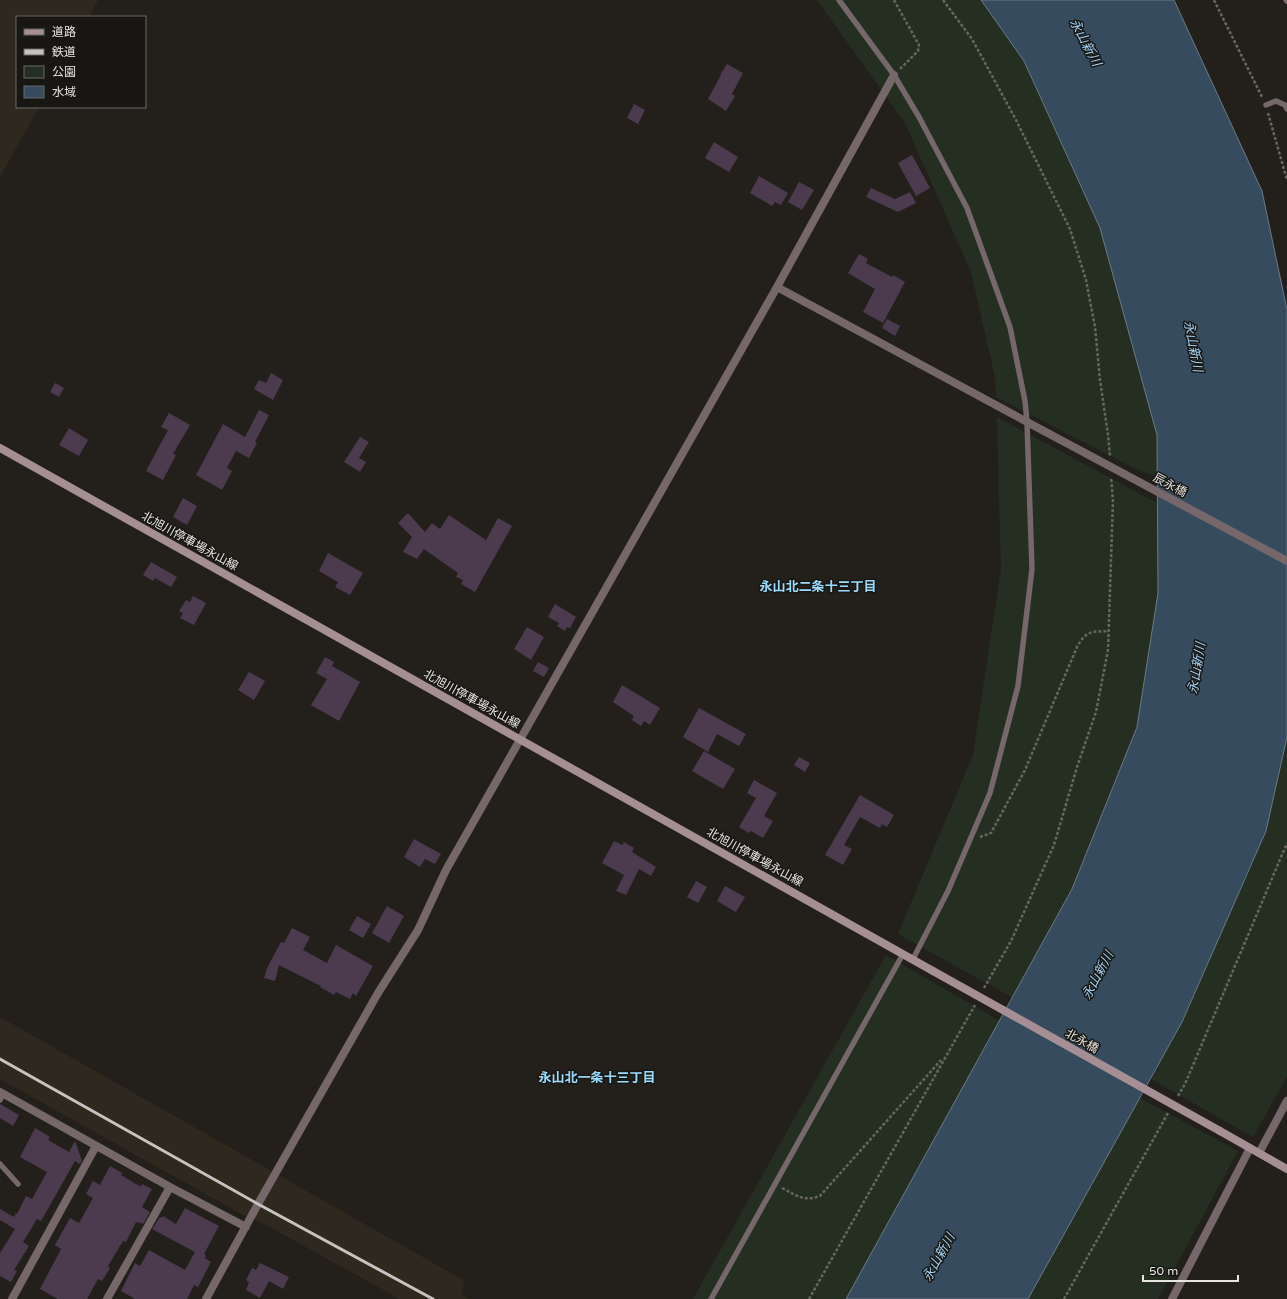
<svg xmlns="http://www.w3.org/2000/svg" width="1287" height="1299" font-family="'Varela Round','Noto Sans JP',sans-serif">
	<rect width="100%" height="100%" fill="#23201c"/>
	<path fill="#2e281e" d="M0,0H98L89,17H17V107H39L0,177Z
		M0,1017L465,1281L461,1294L470,1299H400L264,1224L243,1215L0,1079Z"/>
	<path fill="#242f22" d="M817,0H981L1024,61L1100,228L1157,435V477L1130,466L996,397L995,377L971,272L905,123Z
		M997,417L1157,503L1158,593L1137,727L1072,889L1013,998L898,934L973,755L1001,569Z
		M1287,737V1077L1253,1137L1151,1079L1182,1022L1266,831Z
		M886,955L1000,1021L847,1299H693Z
		M1140,1098L1238,1151L1158,1299H1028Z"/>
	<path fill="#364c5e" stroke="#6b7a86" d="M981,0H1174L1262,191L1287,310V737L1266,831L1182,1022L1028,1299H846L1072,889L1137,727L1158,593L1157,435L1100,228L1024,61Z"/>
	<path fill="#4c3a4e" d="M727,64L743,73L732,94L735,96L726,111L708,99L721,75H720Z
		M634,104L645,110L638,124L627,118Z
		M714,142L738,157L729,172L705,158Z
		M912,155L930,188L916,196L898,163Z
		M759,176L788,193L781,205L775,202L772,206L750,193Z
		M799,182L814,190L802,210L788,202Z
		M871,188L895,199L910,192L916,203L898,212L866,197Z
		M859,254L868,259L866,263L892,277L893,275L905,282L883,323L863,312L875,289L848,273Z
		M887,319L900,326L895,336L882,328Z
		M271,373L283,380L273,400L254,389L259,380L266,383Z
		M55,383L64,388L59,397L50,392Z
		M259,410L269,415L255,442L257,443L249,458L236,451L227,468L232,471L222,490L196,475L223,424L245,437Z
		M169,413L190,425L173,454L176,455L163,480L146,471L168,430L161,427Z
		M69,428L88,440L79,456L59,445Z
		M360,437L369,442L359,458L366,462L360,472L344,462Z
		M183,498L197,506L187,525L173,517Z
		M408,513L425,532L432,523L440,529L449,515L486,540L498,518L512,526L475,592L461,584L463,580L456,577L458,573L424,549L417,559L403,552L412,537L398,523Z
		M328,553L363,573L350,595L335,587L338,582L319,571Z
		M151,562L177,577L171,587L155,578L153,581L143,575Z
		M193,596L206,603L194,625L180,618L183,613L179,611L186,600L190,602Z
		M555,604L576,617L570,628L567,627L565,631L557,626L559,623L548,617Z
		M527,627L544,637L531,660L514,649Z
		M325,657L334,662L332,666L360,682L339,721L311,705L327,679L316,673Z
		M538,662L549,668L544,677L533,671Z
		M249,672L265,681L254,700L238,690Z
		M622,685L660,708L650,725L644,721L641,726L632,720L634,716L613,702Z
		M699,708L746,734L739,746L717,734L708,752L683,737Z
		M704,751L735,769L723,789L692,771Z
		M799,757L810,763L805,772L794,765Z
		M754,780L777,793L764,816L773,821L763,838L751,831L749,833L739,827L756,798L747,793Z
		M860,795L894,815L887,827L882,824L880,828L860,817L844,845L852,849L843,865L825,855Z
		M414,839L441,854L435,864L425,859L420,867L404,857Z
		M614,841L622,845L624,842L634,848L632,852L656,867L651,876L639,869L626,895L616,891L624,875L602,863Z
		M696,881L707,887L698,903L687,897Z
		M725,886L745,897L736,912L717,901Z
		M387,906L404,916L389,943L372,933Z
		M357,916L371,924L363,938L349,930Z
		M292,928L310,937L303,950L327,963L336,945L373,966L356,996L353,993L350,999L336,992L334,995L320,987L321,986L279,965L275,981L264,978L267,968L281,942L284,943Z
		M0,1104L19,1115L13,1126L0,1118Z
		M35,1128L50,1137L48,1140L69,1152L75,1141L82,1161L80,1164L75,1161L41,1221L37,1219L23,1242L29,1246L14,1270L17,1271L11,1282L0,1276V1253L15,1229L0,1220V1209L14,1217L16,1213L17,1214L26,1196L32,1199L47,1172L20,1157Z
		M110,1166L122,1173L121,1175L141,1187L142,1184L152,1189L142,1207L150,1212L143,1224L139,1222L138,1223L136,1222L126,1242L123,1241L108,1266L110,1268L102,1281L98,1279L87,1299H58L40,1289L61,1249L55,1245L70,1218L79,1223L93,1198L86,1194L93,1181L100,1185Z
		M185,1208L219,1226L204,1254L206,1255L205,1258L211,1262L198,1287L194,1285L187,1299H135L121,1291L135,1263L140,1266L149,1250L185,1270L195,1252L152,1229L160,1217L162,1218L163,1216L176,1224Z
		M260,1263L289,1277L283,1289L269,1281L260,1298L246,1290L249,1282L246,1280L252,1268L256,1270Z"/>
	<g fill="none" stroke-linecap="round" stroke-linejoin="round">
		<path stroke="#696662" stroke-width="2.5" stroke-dasharray="3 2" stroke-linecap="butt" d="M894,0L919,45L918,51L900,69
			M943,0L972,39L1016,120L1070,229L1086,280L1095,327L1100,380L1108,435L1110,456
			M1214,0L1262,97
			M1268,113L1287,180
			M980,837L991,833L1025,770L1077,647C1087,630 1090,632 1109,631
			M984,988L1011,941L1054,845L1077,767L1096,712L1108,650L1113,501L1111,477
			M1178,1096L1185,1084L1287,843
			M782,1188C796,1195 803,1202 820,1196L941,1060
			M809,1299L975,1005
			M1064,1299L1168,1113"/>
		<path stroke="#75676a" stroke-width="5.5" d="M839,0L894,75L919,117L967,208L1010,327L1025,401L1027,422L1032,569L1018,686L990,793L948,891L913,959
			M1286,0L1287,1
			M1266,105L1276,101L1285,105L1287,109
			M0,1100L3,1094
			M0,1164L18,1184
			M711,1299L903,954"/>
		<path stroke="#75676a" stroke-width="8" d="M777,287L1042,430
			M0,1092L170,1187L246,1227
			M1259,1153L1287,1101
			M12,1299L96,1146
			M107,1299L170,1187
			M206,1299L258,1204L378,993L418,930L446,870L777,287L894,75
			M1172,1299L1250,1148"/>
		<path stroke="#a68f94" stroke-width="8" d="M0,448L933,971
			M1220,1131L1287,1169"/>
		<path stroke="#c5c3c0" stroke-width="3" d="M0,1059L258,1204L433,1299"/>
		<path stroke="#75676a" stroke-width="8" d="M1042,430L1287,561"/>
		<path stroke="#a68f94" stroke-width="8" d="M933,971L1220,1131"/>
	</g>
	<g text-anchor="middle" stroke-width="3" stroke-linejoin="round" paint-order="stroke">
		<g font-size="12" fill="#e7e5e2" stroke="#191713">
			<text transform="translate(1170 485) rotate(28)" y="4">辰永橋</text>
			<text transform="translate(190 541) rotate(29)" y="4">北旭川停車場永山線</text>
			<text transform="translate(472 699) rotate(29)" y="4">北旭川停車場永山線</text>
			<text transform="translate(755 857) rotate(29)" y="4">北旭川停車場永山線</text>
			<text transform="translate(1082 1041) rotate(29)" y="4">北永橋</text>
		</g>
		<g font-size="13" font-style="italic" fill="#a2d1f5" stroke="#191713">
			<text transform="translate(1086 42) rotate(62)" y="5">永山新川</text>
			<text transform="translate(1194 346) rotate(79)" y="5">永山新川</text>
			<text transform="translate(1196 668) rotate(-81)" y="5">永山新川</text>
			<text transform="translate(1097 975) rotate(-62)" y="5">永山新川</text>
			<text transform="translate(938 1257) rotate(-61)" y="5">永山新川</text>
		</g>
		<g font-size="13" font-weight="bold" fill="#9adafb" stroke="#191713">
			<text x="818" y="591">永山北二条十三丁目</text>
			<text x="597" y="1082">永山北一条十三丁目</text>
		</g>
	</g>
	<rect x="16" y="16" width="130" height="92" fill="#191713" stroke="#6b6966"/>
	<rect x="24" y="29" width="20" height="6" fill="#a68f94" stroke="#6b6966"/>
	<text x="52" y="36" font-size="12" fill="#e7e5e2">道路</text>
	<rect x="24" y="49" width="20" height="6" fill="#c5c3c0" stroke="#6b6966"/>
	<text x="52" y="56" font-size="12" fill="#e7e5e2">鉄道</text>
	<rect x="24" y="66" width="20" height="12" fill="#242f22" stroke="#6b6966"/>
	<text x="52" y="76" font-size="12" fill="#e7e5e2">公園</text>
	<rect x="24" y="86" width="20" height="12" fill="#364c5e" stroke="#6b6966"/>
	<text x="52" y="96" font-size="12" fill="#e7e5e2">水域</text>
	<path d="M1143 1275v6h95v-6" fill="none" stroke="#e7e5e2" stroke-width="2"/>
	<text x="1149" y="1275" font-size="12" fill="#e7e5e2" stroke="#191713" stroke-width="3" paint-order="stroke">50 m</text>
</svg>
